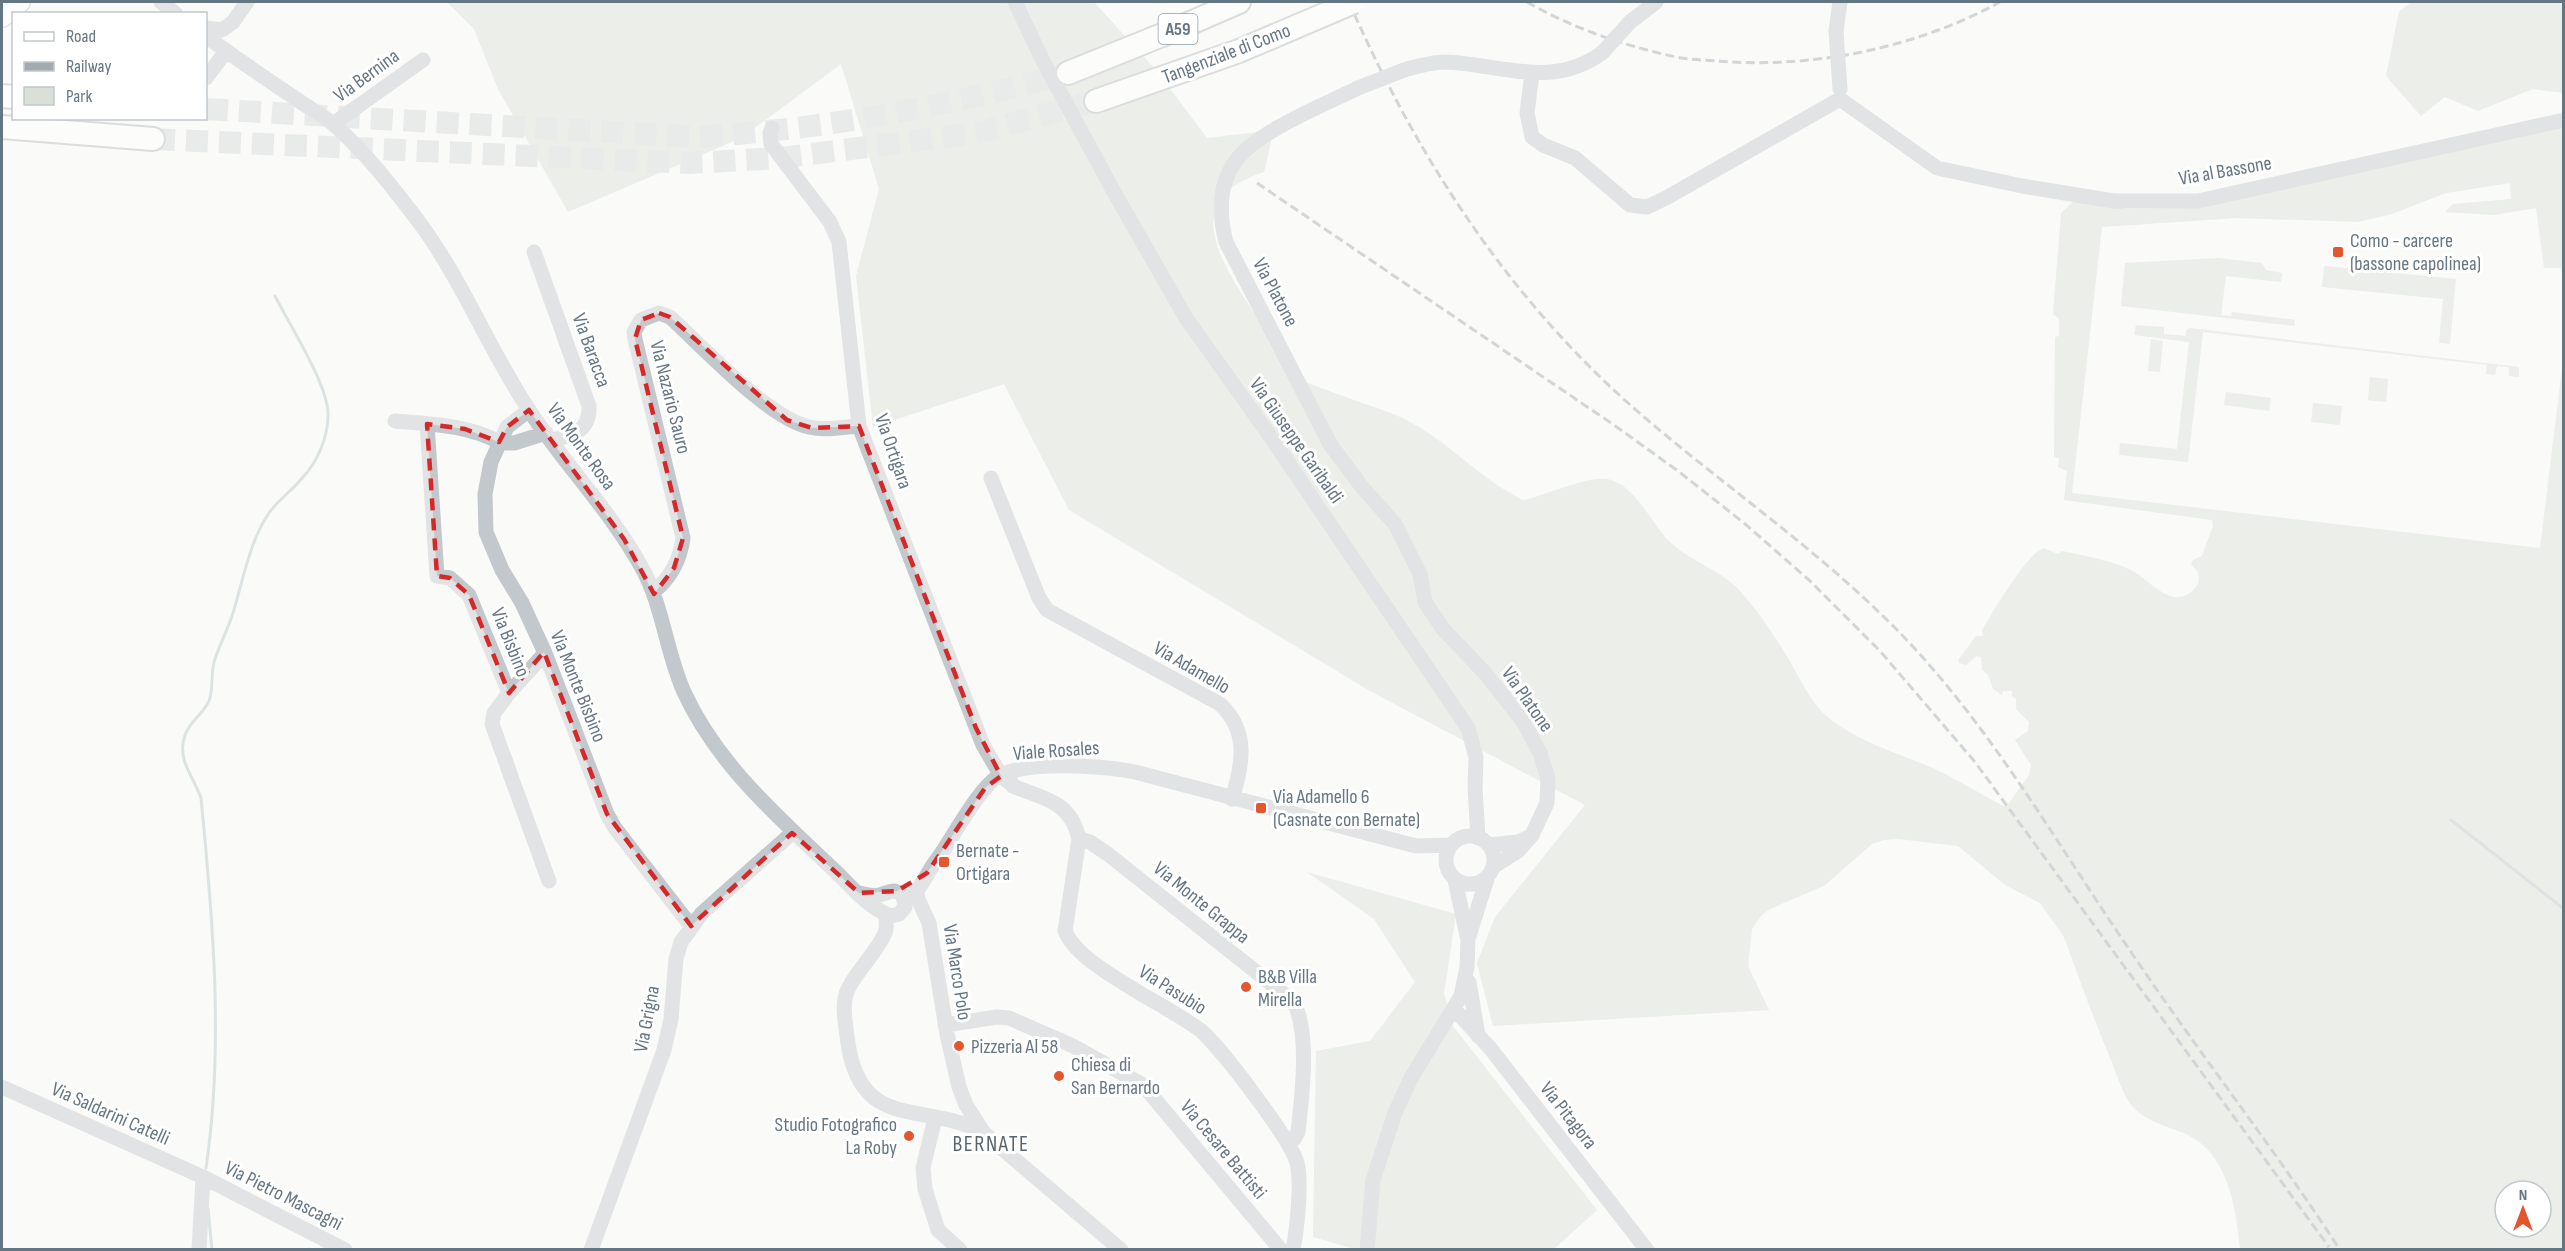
<svg xmlns="http://www.w3.org/2000/svg" width="2565" height="1251" font-family="'Sofia Sans Condensed',sans-serif">
	<rect width="100%" height="100%" fill="#fafaf8"/>
	<path fill="#dadfd7" fill-rule="evenodd" d="M447,2H1094L1156,70L1207,138L1267,131L1271,142L1264,172C1173,201 1226,268 1259,321C1265,331 1285,368 1292,375C1301,382 1339,394 1351,399C1373,407 1399,414 1419,427C1455,449 1484,481 1523,500C1544,496 1587,476 1606,479C1635,483 1651,524 1670,542C1691,562 1720,569 1740,591C1758,611 1774,635 1788,658C1800,678 1810,703 1829,718C1858,742 1900,754 1935,769C1958,780 1981,794 2003,806H2007L2029,775L2031,765L2015,740L2028,731L2029,722L2016,709V699L2012,697V691H2003L2002,695L1993,689L1988,675L1982,670L1981,657L1977,656L1966,665L1959,663L1958,660L1976,636H1983L1982,630C1993,612 2027,553 2044,548L2058,554L2062,551C2085,556 2110,560 2131,570C2144,577 2156,591 2170,596C2189,603 2211,578 2191,565L2193,560L2202,556L2213,526L2212,520L2064,500L2067,471L2058,467L2059,459L2054,456L2055,337L2059,336V319L2053,314L2061,213L2076,199L2127,209L2190,208L2563,124V276L2561,268H2544L2536,208L2494,215L2445,212L2453,204L2511,199L2510,183L2446,193L2392,214L2358,222L2237,218L2102,227L2072,493L2540,548L2563,361V1249H2240C2236,1207 2228,1152 2184,1133C2164,1125 2143,1121 2129,1102C2121,1090 2117,1074 2111,1060C2094,1020 2079,978 2064,937L2040,903L2005,885L1958,846L1899,839L1884,840L1872,844L1824,886L1770,909L1762,915L1752,929L1748,966L1769,1010L1493,1026L1477,963L1495,917L1585,805L1370,691L1069,510L1004,384L873,427L856,276L879,189L841,64L741,138L568,212L498,89L474,29ZM2505,1191H2541V1227H2505Z
		M2412,2H2563V93L2533,89L2478,111L2445,97L2421,116L2386,76L2399,11Z
		M2218,258L2262,263L2266,270L2282,273L2281,282L2226,276L2221,315L2231,316L2232,312L2295,320L2294,326L2121,306L2125,263Z
		M2324,266L2456,279L2450,344L2439,343L2443,299L2322,287Z
		M2136,325L2164,327V334L2186,336V330L2190,328L2519,367V377L2509,376V367L2497,366L2495,375L2486,374L2487,365L2203,332L2188,462L2119,455L2120,443L2177,449L2189,342L2134,335Z
		M2151,339L2163,341L2160,372L2148,371Z
		M2370,377L2388,379L2386,402L2368,400Z
		M2226,392L2271,398L2269,411L2224,405Z
		M2313,403L2342,406L2340,425L2311,422Z
		M1307,872L1456,914L1444,993L1453,1026L1597,1210L1554,1249H1355L1313,1237L1316,1051L1370,1041L1415,982L1374,919Z"/>
	<g fill="none" stroke-linecap="round" stroke-linejoin="round">
		<path stroke="#bbc7cb" stroke-width="3" d="M2451,820L2564,909
			M206,1168C224,1046 213,920 201,798C195,780 180,763 183,744C185,722 206,714 210,698C213,686 211,674 214,662C219,646 227,631 232,616C243,582 249,542 269,513C278,500 293,490 303,477C318,461 328,437 328,415C329,386 289,324 275,296
			M208,1209L212,1250"/>
		<path stroke="#d5d9db" stroke-width="22" stroke-dasharray="22 11" stroke-linecap="butt" d="M206,109L697,137C826,129 944,107 1068,73
			M153,139L689,163L780,158L977,133L1096,101"/>
		<g stroke="#b5babe" stroke-width="22">
			<path id="major" d="M2,17L20,2"/>
		</g>
		<g stroke="#b4b9bd" stroke-width="26">
			<path id="highway" d="M1068,73L1172,31L1239,2
				M2,96L14,97
				M1096,101L1239,51
				M2,127L153,139"/>
		</g>
		<path stroke="#c3c8cc" stroke-width="15" d="M161,2L176,14
			M1015,2L1042,59L1114,192L1186,318L1270,436L1468,728L1476,757L1475,787L1478,838
			M1630,22L1656,2
			M206,28L222,30L233,22L247,2
			M1836,31L1840,2
			M206,36C235,58 265,78 295,98C307,107 321,114 333,124C363,149 392,187 416,218C461,277 488,348 529,410C564,464 611,511 642,568C663,606 666,652 684,692C717,764 777,816 834,870C851,886 868,908 891,916L899,914L905,907L903,896C894,887 890,892 880,895C873,897 865,894 859,893
			M1404,70C1418,66 1431,62 1445,62C1501,64 1553,90 1603,52
			M1532,73L1527,113L1532,137L1543,145L1575,158L1630,205L1647,207L1666,198L1840,99
			M206,78L226,51
			M1358,88C1326,104 1255,132 1235,162C1218,186 1219,215 1226,242L1330,444L1362,487L1395,524L1420,574L1425,602L1443,629L1485,673L1524,723L1540,753L1548,778L1547,803L1532,835L1518,851L1493,867
			M1840,99L1937,168L2022,186L2114,201H2198L2564,120
			M333,124L423,60
			M772,128L770,133L771,144L830,222L839,242L859,426L983,745L1001,776L1010,783
			M534,252L589,406C590,431 573,436 551,440
			M529,410L507,427L491,462L485,494L486,532L502,570L522,603L545,653L607,814L615,828L691,926
			M395,421C431,424 469,425 501,443
			M427,424L437,576L450,578L469,595L509,693L494,713L492,724L549,881
			M501,443H514L546,433
			M991,478L1039,598L1047,610L1220,704C1249,731 1243,764 1232,799
			M653,592C671,578 680,561 683,538L635,339L634,332L641,320L659,313L670,317C703,347 768,418 809,427C825,431 843,427 859,426
			M509,693L545,653
			M1007,773L1013,786C1044,799 1071,801 1079,839L1065,931C1075,956 1116,978 1138,992C1158,1004 1181,1016 1200,1030C1219,1045 1292,1141 1297,1163C1302,1183 1297,1229 1293,1250
			M1446 860a24 24 0 1 1 48 0a24 24 0 1 1-48 0Z
			M1079,839L1090,842L1109,855L1294,1002C1310,1036 1302,1095 1298,1132L1294,1139L1289,1143
			M1489,845L1518,842L1529,837
			M1455,880L1467,936
			M917,892L918,899L929,923L947,1034L959,1087L966,1105L984,1133L1121,1250
			M905,900C921,892 925,875 936,861C951,841 978,788 999,776C1028,760 1103,766 1135,772L1416,846L1450,845
			M886,915C886,921 887,928 885,933C877,952 859,968 849,987C841,1002 845,1020 847,1036C858,1134 922,1100 983,1132
			M1469,982L1478,1036
			M1455,1010L1490,1048L1647,1250
			M945,1025L997,1017L1009,1018L1073,1046L1143,1085L1281,1250
			M2,1087L203,1177L345,1250
			M935,1118L923,1168L925,1189L938,1230L960,1250
			M199,1250L203,1177
			M591,1250L664,1050L671,1019L676,959L681,942L702,913L792,833
			M1367,1250L1373,1180L1395,1113L1411,1078L1461,996L1467,967L1468,939L1487,879"/>
		<use href="#major" stroke="#fff" stroke-width="20"/>
		<use href="#highway" stroke="#fff" stroke-width="22"/>
		<path stroke="#a2aab0" stroke-width="3" stroke-dasharray="9 4.5" stroke-linecap="butt" d="M1349,2C1415,153 1504,292 1628,403C1723,487 1830,556 1916,650C2000,742 2061,850 2131,952C2199,1053 2274,1148 2340,1250
			M1527,2C1572,28 1625,46 1676,57C1690,60 1704,60 1717,61C1813,69 1916,48 2000,2
			M1257,183L1614,425L1678,471L1744,523L1809,580L1880,651L1975,762L2329,1247"/>
		<g stroke="#b4b9bd" stroke-width="26" stroke-linecap="butt">
			<path id="highway-bridge" d="M1239,51L1354,2"/>
		</g>
		<path stroke="#c3c8cc" stroke-width="15" d="M1836,31L1840,89
			M1603,52L1630,22
			M1358,88L1404,70"/>
		<use href="#highway-bridge" stroke="#fff" stroke-width="22"/>
	</g>
	<path d="M0 0H2565V1251H0ZM659,313L670,317L787,420L812,428L859,426L976,728L1001,776L985,788L927,873L897,891L859,893L792,833L691,926L607,814L544,652L509,693L469,595L450,578L437,576L427,424L465,429L499,442L507,427L529,410L624,539L654,594L674,568L683,538L635,339L641,320Z" fill="#fafaf8" fill-opacity=".55" fill-rule="evenodd"/>
	<path fill="none" stroke="#d62828" stroke-width="4.5" stroke-dasharray="12 8" stroke-linejoin="round" d="M659,313L670,317L787,420L812,428L859,426L976,728L1001,776L985,788L927,873L897,891L859,893L792,833L691,926L607,814L544,652L509,693L469,595L450,578L437,576L427,424L465,429L499,442L507,427L529,410L624,539L654,594L674,568L683,538L635,339L641,320Z"/>
	<g fill="#e4572e" stroke="#fff" stroke-width="2">
		<rect x="2332" y="246" width="12" height="12" rx="3"/>
		<rect x="1255" y="802" width="12" height="12" rx="3"/>
		<rect x="938" y="856" width="12" height="12" rx="3"/>
		<circle cx="1246" cy="987" r="6"/>
		<circle cx="959" cy="1046" r="6"/>
		<circle cx="1059" cy="1076" r="6"/>
		<circle cx="909" cy="1136" r="6"/>
	</g>
	<g text-anchor="middle" stroke-width="6" stroke-linejoin="round" paint-order="stroke">
		<rect fill="#fff" stroke="#939fa8" stroke-width="1.5" x="1158.5" y="14" width="39" height="30" rx="4.5"/>
		<g font-size="18" font-weight="bold" fill="#657683">
			<text x="1178" y="35">A59</text>
		</g>
		<g font-size="20" fill="#657683" stroke="#fff">
			<text transform="translate(1226 53) rotate(-21)" y="7">Tangenziale di Como</text>
			<text transform="translate(366 75) rotate(-36)" y="7">Via Bernina</text>
			<text transform="translate(2225 170) rotate(-10)" y="7">Via al Bassone</text>
			<text transform="translate(1276 292) rotate(62)" y="7">Via Platone</text>
			<text transform="translate(592 350) rotate(70)" y="7">Via Baracca</text>
			<text transform="translate(671 397) rotate(76)" y="7">Via Nazario Sauro</text>
			<text transform="translate(1297 440) rotate(55)" y="7">Via Giuseppe Garibaldi</text>
			<text transform="translate(582 446) rotate(54)" y="7">Via Monte Rosa</text>
			<text transform="translate(894 451) rotate(71)" y="7">Via Ortigara</text>
			<text transform="translate(511 642) rotate(68)" y="7">Via Bisbino</text>
			<text transform="translate(1192 667) rotate(30)" y="7">Via Adamello</text>
			<text transform="translate(579 686) rotate(68)" y="7">Via Monte Bisbino</text>
			<text transform="translate(1528 699) rotate(55)" y="7">Via Platone</text>
			<text transform="translate(1056 750) rotate(-4)" y="7">Viale Rosales</text>
			<text transform="translate(1202 902) rotate(39)" y="7">Via Monte Grappa</text>
			<text transform="translate(958 972) rotate(81)" y="7">Via Marco Polo</text>
			<text transform="translate(1173 989) rotate(32)" y="7">Via Pasubio</text>
			<text transform="translate(646 1019) rotate(-79)" y="7">Via Grigna</text>
			<text transform="translate(111 1113) rotate(24)" y="7">Via Saldarini Catelli</text>
			<text transform="translate(1569 1115) rotate(52)" y="7">Via Pitagora</text>
			<text transform="translate(1224 1149) rotate(50)" y="7">Via Cesare Battisti</text>
			<text transform="translate(284 1195) rotate(27)" y="7">Via Pietro Mascagni</text>
		</g>
		<g font-size="20" fill="#657683" stroke="#fff" text-anchor="start">
			<text x="2350" y="247">Como - carcere<tspan x="2350" dy="23">(bassone capolinea)</tspan></text>
			<text x="1273" y="803">Via Adamello 6<tspan x="1273" dy="23">(Casnate con Bernate)</tspan></text>
			<text x="956" y="857">Bernate -<tspan x="956" dy="23">Ortigara</tspan></text>
			<text x="1258" y="983">B&amp;B Villa<tspan x="1258" dy="23">Mirella</tspan></text>
			<text x="971" y="1053">Pizzeria Al 58</text>
			<text x="1071" y="1071">Chiesa di<tspan x="1071" dy="23">San Bernardo</tspan></text>
			<text x="897" y="1131" text-anchor="end">Studio Fotografico<tspan x="897" dy="23">La Roby</tspan></text>
		</g>
		<g font-size="22" letter-spacing="1.5" fill="#57646e" stroke="#fff">
			<text x="991" y="1151">BERNATE</text>
		</g>
	</g>
	<rect width="2565" height="1251" fill="none" stroke="#657683" stroke-width="6"/>
	<rect x="12" y="12" width="195" height="108" fill="#ffffff" stroke="#c1c8cd" stroke-width="1.5"/>
	<rect x="24" y="32" width="30" height="9" fill="#ffffff" stroke="#c1c8cd" stroke-width="1.5"/>
	<text x="66" y="42" font-size="18" fill="#657683">Road</text>
	<rect x="24" y="62" width="30" height="9" fill="#a2aab0" stroke="#c1c8cd" stroke-width="1.5"/>
	<text x="66" y="72" font-size="18" fill="#657683">Railway</text>
	<rect x="24" y="87" width="30" height="18" fill="#dadfd7" stroke="#c1c8cd" stroke-width="1.5"/>
	<text x="66" y="102" font-size="18" fill="#657683">Park</text>
	<g transform="translate(2523 1209)"><circle r="28" fill="#ffffff" stroke="#c1c8cd" stroke-width="1.5"/>
	<path d="M0-4.5L10 22L0 15L-10 22Z" fill="#e4572e"/>
	<text y="-9" font-size="16" font-weight="bold" text-anchor="middle" fill="#657683">N</text>
	</g>
</svg>
